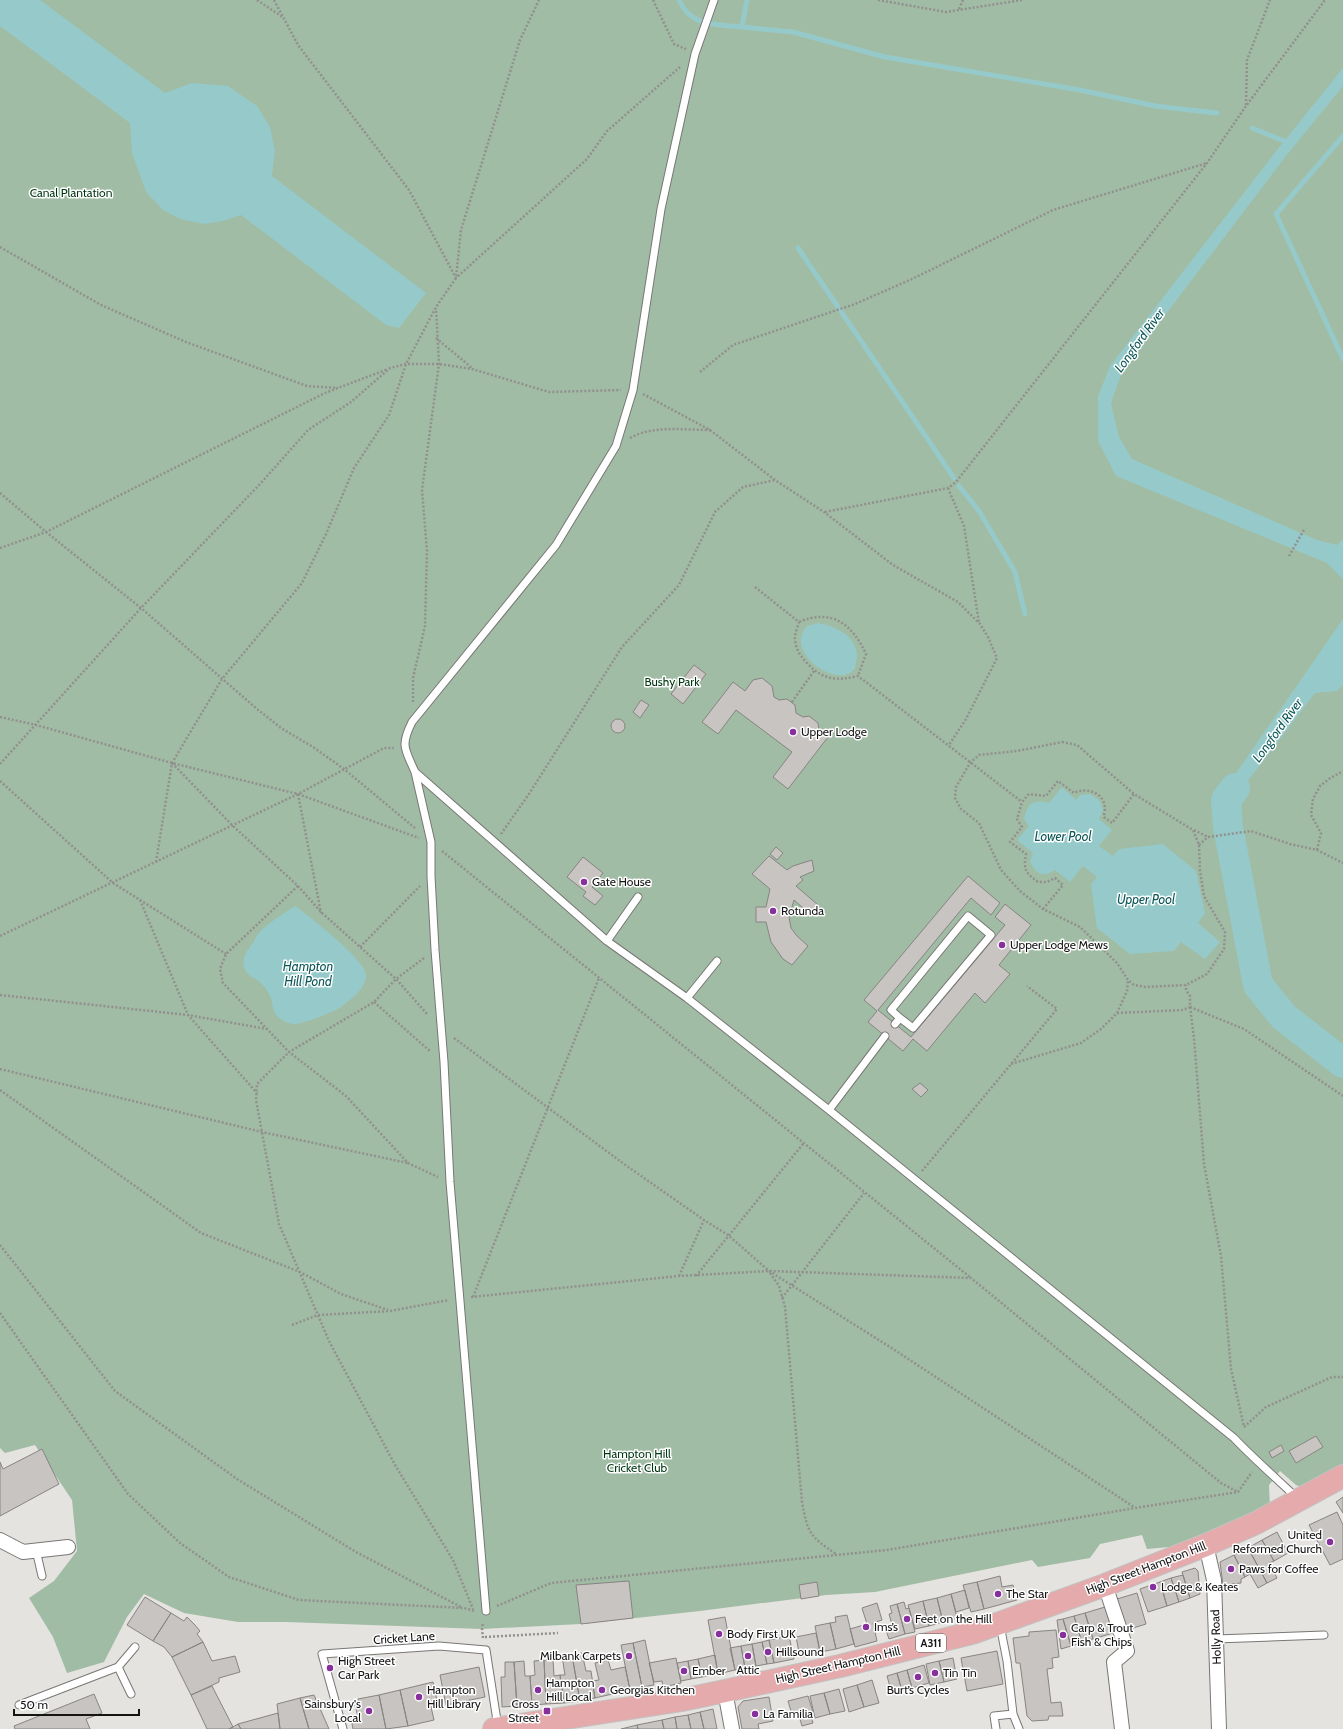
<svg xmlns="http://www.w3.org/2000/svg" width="1343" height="1729" font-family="Cabin,sans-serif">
	<rect width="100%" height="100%" fill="#e5e3e0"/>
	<path fill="#a1bca4" d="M0,0H1343V1471L1303,1488L1296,1485L1280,1471L1269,1485L1270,1508L1181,1546L1147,1549L1142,1535L1100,1544L1090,1558L1038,1567L1032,1560L875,1592L826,1595L700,1611L581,1624L482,1629L286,1622H238L184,1613L144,1594L127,1617L104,1662L67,1673L53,1637L29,1598L54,1581L77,1551L72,1500L35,1445L5,1453L0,1448Z"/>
	<path fill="#96c9c9" d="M0,0H40L165,93L192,83L228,86L257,106L270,127L275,151L272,176L426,293L399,328L386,325L241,215L223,221L204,224L180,219L163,210L146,192L132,153L130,123L0,26Z
		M1343,68V86L1286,156L1122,372L1111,403L1119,437L1132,459L1317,540L1337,545L1343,539V579L1327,563L1116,476L1098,441V396L1110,366L1277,150Z
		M1343,619V685L1337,691L1315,693L1234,799L1239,827H1228L1218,823L1216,802Z
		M818,623C835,626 856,635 857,656C857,660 855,665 855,669C853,670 850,674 847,674C828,681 794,655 802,634C803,631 805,628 807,626Z
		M1062,787L1076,800L1080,795L1090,794L1099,800L1103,810L1099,819L1112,830L1099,846L1113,856L1119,849L1163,844L1196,871L1205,913L1198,923L1220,942L1205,959L1181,942L1174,951L1130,954L1097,928L1091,884L1097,877L1083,866L1070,882L1055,870C1042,879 1035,873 1030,861L1033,853L1017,840L1029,826L1024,819C1028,803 1033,799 1049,803Z
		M295,906C309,916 366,960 366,975C366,989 351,999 341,1007C334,1012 301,1025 293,1024C286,1023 276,1018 274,1011C272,1006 273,1001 270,996C268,991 262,983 257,980C255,978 251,977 249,975C238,963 245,953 253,943C255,940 256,936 259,933C269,922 283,914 295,906Z"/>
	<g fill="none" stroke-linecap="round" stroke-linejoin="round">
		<path stroke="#96c9c9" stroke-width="5" d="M679,0C691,27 715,24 742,27L747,0
			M742,27L793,32L885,57L1080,90L1155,106L1217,113
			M1252,128L1289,143
			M1343,136L1276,214L1343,359
			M798,248L954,478
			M959,486L979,511L1015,572L1025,614"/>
		<path stroke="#96c9c9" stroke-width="30" d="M1235,788L1226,800L1228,827L1258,985L1284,1017L1343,1063"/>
	</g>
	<path fill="#c7c4c2" stroke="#878482" d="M694,665L706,674L683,704L671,694Z
		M762,678L772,686L774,697L779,700L787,699L795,705L796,713L803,717L809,716L818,723L819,730L828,737L788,789L773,777L792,752L736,710L718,734L702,722L733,682L745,691L753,680Z
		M641,700L649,705L640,718L633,712Z
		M611 726a7 7 0 1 1 14 0a7 7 0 1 1-14 0Z
		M776,847L783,853L777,860L770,854Z
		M769,856L787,870L793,866L812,860L814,871L800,877L803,880L796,886L818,905L810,914L794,900L789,917L791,928L797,936L808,946L792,965L783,959L771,942L766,922H756V907H766L770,889L752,874Z
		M583,857L603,873L592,887L603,896L595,905L583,896L586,892L567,877Z
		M968,876L1000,903L991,915L971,898L878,1010L911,1037L1005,925L995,917L1005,904L1031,925L999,965L1010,974L985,1003L975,993L927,1051L913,1039L903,1051L868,1022L877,1011L864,1000Z
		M920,1083L928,1090L921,1097L912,1089Z
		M1316,1436L1323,1447L1296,1463L1289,1451Z
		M1281,1445L1284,1451L1272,1458L1269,1452Z
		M42,1449L59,1484L0,1516V1462L3,1469Z
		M1343,1497V1513L1336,1502Z
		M1337,1512L1343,1525V1559L1330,1565L1309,1525Z
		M1277,1532L1288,1553L1274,1561L1262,1540Z
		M1262,1540L1274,1561L1269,1563L1277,1578L1267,1583L1248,1548Z
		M1248,1548L1267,1583L1258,1588L1250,1574L1245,1577L1234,1555Z
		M1234,1555L1245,1577L1241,1579V1583L1223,1585L1220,1562Z
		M1195,1568L1198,1571L1200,1594L1190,1598L1182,1572Z
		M1183,1575L1190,1598L1179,1602L1171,1578Z
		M1000,1576L1002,1587L1013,1585L1017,1600L984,1609L977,1582Z
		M1171,1578L1179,1602L1167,1606L1160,1582Z
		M629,1581L633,1618L581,1624L576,1585Z
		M817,1582L819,1596L801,1599L799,1585Z
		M977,1582L984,1609L971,1612L963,1585Z
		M1160,1582L1167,1606L1148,1612L1140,1589Z
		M965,1590L969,1608L956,1612L951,1594Z
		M1137,1593L1146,1624L1127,1630L1117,1599Z
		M951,1594L957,1618L943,1622L937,1598Z
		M145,1597L171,1613L153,1641L127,1625Z
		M937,1598L943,1622L929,1626L923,1601Z
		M923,1601L929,1626L915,1629L908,1605Z
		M904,1602L906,1609L909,1608L915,1632L905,1634L897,1604Z
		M877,1603L882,1620L873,1623L877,1641L855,1647L850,1629L867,1624L862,1608Z
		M897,1604L905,1634L889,1639L886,1630L893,1628L889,1614L892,1613L890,1606Z
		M1105,1607L1113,1633L1093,1639L1085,1613Z
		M171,1613L184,1621L187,1617L194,1624L200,1631L197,1634L203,1642L172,1657L164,1647L153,1641Z
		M1085,1613L1093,1639L1082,1643L1074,1616Z
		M847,1615L854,1644L836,1649L830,1623L836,1622L835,1617Z
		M1074,1616L1082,1643L1071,1646L1063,1619Z
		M725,1617L735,1670L718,1674L708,1620Z
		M1063,1619L1071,1646L1061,1649L1057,1620Z
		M830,1623L836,1649L820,1652L815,1626Z
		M1056,1630L1059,1657L1052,1658L1053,1668L1047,1669L1051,1703L1061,1702L1063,1716H1049L1048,1720L1032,1721L1027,1716L1020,1663H1016L1013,1638L1029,1636V1632Z
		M816,1633L820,1652L800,1657L796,1637Z
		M789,1636L794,1659L774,1663L769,1640Z
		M645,1640L654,1685L642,1687L633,1643Z
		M769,1640L774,1663L767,1664L762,1642Z
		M203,1642L212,1661L235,1656L240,1672L219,1678V1682L191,1695L172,1657Z
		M762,1642L767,1664L756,1666L752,1644Z
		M633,1643L642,1687L630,1690L621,1645Z
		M752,1644L756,1666L745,1668L741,1646Z
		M741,1646L745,1668L735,1670L730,1648Z
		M997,1651L1003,1684L967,1691L961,1658Z
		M582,1653L586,1671H591L595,1698L580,1701L572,1655Z
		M572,1655L580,1701L564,1703L560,1675H565L562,1656Z
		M715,1655L718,1674L702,1677L698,1659Z
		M676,1658L681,1683L663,1687L662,1681L654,1682L649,1663Z
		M953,1658L957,1679L944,1682L939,1661Z
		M698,1659L702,1677L691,1679L688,1661Z
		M544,1660H553L554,1676L560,1675L564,1703L546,1704Z
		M544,1660L546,1704L532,1705L530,1676L535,1675L534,1661Z
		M608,1660L611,1670L625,1667L630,1690L595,1698L592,1681L599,1680L595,1663Z
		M524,1661L525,1676H530L532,1705L517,1706L514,1662Z
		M688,1661L691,1679L681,1681L677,1663Z
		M939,1661L944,1682L930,1685L926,1664Z
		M505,1662H514L517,1706L502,1707L501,1677H505Z
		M924,1665L929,1683L912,1688L907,1670Z
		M479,1667L485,1697L446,1705L440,1675Z
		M907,1670L912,1688L902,1691L897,1673Z
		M897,1673L902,1691L892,1694L887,1676Z
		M872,1680L879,1703L864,1707L857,1685Z
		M433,1682L438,1705L431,1707L434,1720L408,1726L400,1690Z
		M857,1685L864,1707L849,1712L843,1689Z
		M212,1686L233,1727L229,1729H207L191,1695Z
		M839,1689L845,1711L830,1714L824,1693Z
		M400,1690L408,1726L386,1729L379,1695Z
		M824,1693L830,1714L815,1718L810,1696Z
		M94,1694L102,1713L86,1719L90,1729H15L14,1726Z
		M314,1695L329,1729H309L300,1698Z
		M379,1695L386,1729H353L351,1719L358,1717L355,1705L360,1704L358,1699Z
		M808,1696L813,1712L810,1713L813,1723L802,1726L799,1716L793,1718L788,1701Z
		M769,1697L773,1721L758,1724L759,1729H742L738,1707L743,1701Z
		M300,1698L309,1729H280L277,1704Z
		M713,1709L717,1729H704L700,1712Z
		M700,1712L704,1729H691L688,1715Z
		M278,1713L280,1729H241L238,1724Z
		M688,1715L691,1729H677L675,1717Z
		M675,1717L677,1729H664L662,1720Z
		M662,1720L664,1729H638L637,1725Z
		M238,1724L241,1729H229L233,1727Z
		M637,1725L638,1729H621Z"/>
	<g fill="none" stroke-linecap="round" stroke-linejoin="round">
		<g stroke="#797775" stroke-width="9">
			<path id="lane" d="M415,772L431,842V876L435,950L444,1062L450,1182L486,1611
				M638,897L607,941L687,998L829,1110L1234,1438C1254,1459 1276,1478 1297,1498
				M607,941L415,772C405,749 400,746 412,722L556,545L616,446L633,390L661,209L695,54L714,0
				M687,998L717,961
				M895,1024L900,1018L891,1010L968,916L991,935L913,1028L900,1018
				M829,1110L885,1036
				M36,1550L42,1576
				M1216,1639L1324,1635
				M118,1667L131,1694
				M19,1705L118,1667L135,1647
				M1013,1714L1019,1729
				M343,1729L322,1654L439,1646L486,1650L498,1727
				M996,1729L994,1716L1013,1714L1007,1661L1000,1625"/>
		</g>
		<g stroke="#797775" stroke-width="16">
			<path id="street" d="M0,1540L23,1552L68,1547
				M1206,1545L1214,1580L1219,1729
				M1105,1585L1127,1651L1114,1662L1122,1729
				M725,1691L732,1729"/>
		</g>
		<g stroke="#c2c2c2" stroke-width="24">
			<path id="primary" d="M494,1729L682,1700L725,1691L840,1666L975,1632L1105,1585L1206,1545L1256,1523L1343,1476"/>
		</g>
		<path stroke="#91908e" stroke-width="2.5" stroke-dasharray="2 2" stroke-linecap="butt" d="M257,0L284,18
			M274,0L298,45L409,190L456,278L587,159L607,131L680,67
			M653,0L674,44L686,49
			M878,0L946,12L1022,0
			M959,9L963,0
			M1246,105L1247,60L1270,0
			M0,247L101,305L186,342L307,386L338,388
			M436,338L472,368
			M700,372L733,345L855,304L912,279L1053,210L1207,163
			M643,394L710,430L775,480L824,512L893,565L958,602L980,624L988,637L997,658L966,719L949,745
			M630,438C653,425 684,430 710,430
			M948,488L964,526L979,623
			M0,493L46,532L141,608L257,709L281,728L313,747L344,769L416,829
			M825,512L948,488L956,482L1207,163L1246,106L1325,0
			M0,548L46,532L325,393L388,369
			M1289,556L1305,528
			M755,587L799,622C798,627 794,634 795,640C796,650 801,657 808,664C823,680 837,681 858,676L1022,802
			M799,622C832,608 852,624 866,654L858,676
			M413,702V678L425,626L427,551L422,490L439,364L436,308
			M792,702L814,671
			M0,717L36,725L172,763L298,794L419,838
			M1062,742L1077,745L1134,794L1193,830L1199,845L1200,871L1204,896L1225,932L1224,949L1207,974L1186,985L1146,987L1134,985L1128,980L1117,963L1080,927L1043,909L1020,891L1001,870L979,823L961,809L955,798L956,787L970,763L979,755L1017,751Z
			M172,763L232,825L298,886L322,913L396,979L428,1015
			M0,764L141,608L261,483L308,430L351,402L390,368L406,364H439L472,369L549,392L621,390
			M0,781L113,883L226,954
			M298,794L321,913
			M1194,830L1208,837
			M501,834L529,794L622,647L679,585L715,512L743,487L775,480
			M1199,845L1208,837L1251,831L1290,844L1317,850L1343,863
			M1317,850L1321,833L1311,815L1313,799L1320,786L1329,779L1343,771
			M442,851L971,1278
			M156,862L172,763L222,679L302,583L326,534L354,468L389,415L406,364L436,307L456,278L461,230L520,40L539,0
			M298,886L226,954L220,969L223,983L289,1052L346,1096L408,1163L438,1177
			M140,900L188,1015L257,1093
			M1043,909L1063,885L1055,878L1047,882H1038C1026,873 1023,870 1026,854L1010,842L1022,827L1017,819L1022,802L1029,794L1046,796L1058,781L1074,793C1086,787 1103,792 1105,807C1105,810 1104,814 1104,817L1112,823L1134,794
			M0,936L298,794L384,748H394
			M360,947L420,886
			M424,958L396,979L374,1002L289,1052L257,1084L256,1100L279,1224L329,1341L395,1465L453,1560L473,1609
			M0,995L188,1015L267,1029
			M374,1002L431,1052
			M1190,1007L1194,1038L1204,1164L1221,1256L1231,1369L1244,1427
			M1190,1007L1244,1029L1343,1096
			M1117,1013L1183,1010L1190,1007V996L1186,990V985
			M454,1038L624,1164L704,1220L728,1235L769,1271L890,1347L1134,1507
			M1011,1064L1081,1043L1101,1029L1117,1013L1127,991L1128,980
			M0,1069L262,1132L408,1163
			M0,1090L201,1233L300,1272L341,1294L388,1310
			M922,1171L1057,1009L1027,986
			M0,1245L115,1391L237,1479L356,1552L461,1607
			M770,1273L779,1286L785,1307L802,1502C808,1533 809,1536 836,1554
			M679,1276L704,1220
			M696,1276L803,1144
			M471,1297L679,1276L769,1271L971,1278L1221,1483L1238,1492
			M473,1297L599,978
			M782,1298L864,1193
			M0,1313L128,1494L180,1543L229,1577L299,1600L464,1608L475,1611
			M292,1325L318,1315L390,1311L449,1300
			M1244,1427L1266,1407L1332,1377H1343
			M497,1606L551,1583L887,1550L1135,1508L1238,1492L1252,1472
			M485,1637L558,1633
			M483,1638L482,1629L483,1622"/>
		<use href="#lane" stroke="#fff" stroke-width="7"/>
		<use href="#street" stroke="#fff" stroke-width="14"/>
		<use href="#primary" stroke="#e5aaab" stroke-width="22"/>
	</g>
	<g fill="#862f9d" stroke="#fff" stroke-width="1.5">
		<circle cx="793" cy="732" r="4"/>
		<circle cx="584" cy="882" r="4"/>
		<circle cx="773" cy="911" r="4"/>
		<circle cx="1002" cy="945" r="4"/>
		<circle cx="1330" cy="1542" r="4"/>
		<circle cx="1231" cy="1569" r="4"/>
		<circle cx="1153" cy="1587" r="4"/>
		<circle cx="998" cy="1594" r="4"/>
		<circle cx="907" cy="1619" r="4"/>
		<circle cx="866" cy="1627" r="4"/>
		<circle cx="719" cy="1634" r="4"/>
		<circle cx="1063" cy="1635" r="4"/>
		<circle cx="768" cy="1652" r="4"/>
		<circle cx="629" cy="1656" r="4"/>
		<circle cx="748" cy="1656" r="4"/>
		<circle cx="330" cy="1668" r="4"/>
		<circle cx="684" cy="1671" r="4"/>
		<circle cx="935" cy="1673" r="4"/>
		<circle cx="918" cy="1677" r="4"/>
		<circle cx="538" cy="1690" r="4"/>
		<circle cx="602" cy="1690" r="4"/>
		<circle cx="419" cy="1697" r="4"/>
		<circle cx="369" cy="1711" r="4"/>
		<rect x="543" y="1707" width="8" height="8" rx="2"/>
		<circle cx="755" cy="1714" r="4"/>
	</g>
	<g text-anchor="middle" stroke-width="3" stroke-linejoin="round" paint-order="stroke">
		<rect fill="#fff" stroke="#5b5a5a" stroke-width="1" x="916" y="1634" width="30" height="18" rx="3"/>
		<g font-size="11" font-weight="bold" fill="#151414">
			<text x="931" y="1647">A311</text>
		</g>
		<g font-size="12" fill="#003611" stroke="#fff">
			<text x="71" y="197">Canal Plantation</text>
			<text x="672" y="686">Bushy Park</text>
			<text x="637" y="1458">Hampton Hill<tspan x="637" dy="14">Cricket Club</tspan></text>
		</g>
		<g font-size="12" fill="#151414" stroke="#fff" text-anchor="start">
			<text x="801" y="736">Upper Lodge</text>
			<text x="592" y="886">Gate House</text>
			<text x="781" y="915">Rotunda</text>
			<text x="1010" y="949">Upper Lodge Mews</text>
			<text x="1322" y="1539" text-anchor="end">United<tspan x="1322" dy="14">Reformed Church</tspan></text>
			<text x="1239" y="1573">Paws for Coffee</text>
			<text x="1161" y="1591">Lodge &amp; Keates</text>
			<text x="1006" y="1598">The Star</text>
			<text x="915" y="1623">Feet on the Hill</text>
			<text x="874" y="1631">Ims’s</text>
			<text x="1071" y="1632">Carp &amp; Trout<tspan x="1071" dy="14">Fish &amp; Chips</tspan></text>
			<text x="727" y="1638">Body First UK</text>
			<text x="776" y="1656">Hillsound</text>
			<text x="621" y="1660" text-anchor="end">Milbank Carpets</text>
			<text x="338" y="1665">High Street<tspan x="338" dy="14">Car Park</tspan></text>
			<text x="748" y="1674" text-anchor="middle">Attic</text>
			<text x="692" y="1675">Ember</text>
			<text x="943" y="1677">Tin Tin</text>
			<text x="546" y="1687">Hampton<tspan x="546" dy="14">Hill Local</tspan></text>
			<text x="427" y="1694">Hampton<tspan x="427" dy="14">Hill Library</tspan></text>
			<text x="610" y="1694">Georgias Kitchen</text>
			<text x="918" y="1694" text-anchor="middle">Burt’s Cycles</text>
			<text x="361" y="1708" text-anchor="end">Sainsbury's<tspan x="361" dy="14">Local</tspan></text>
			<text x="539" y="1708" text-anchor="end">Cross<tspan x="539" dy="14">Street</tspan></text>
			<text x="763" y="1718">La Familia</text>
		</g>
		<g font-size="12" fill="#151414" stroke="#fff">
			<text transform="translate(1146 1568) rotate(-21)" y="4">High Street Hampton Hill</text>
			<text transform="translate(1216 1637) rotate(-92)" y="4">Holly Road</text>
			<text transform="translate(404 1638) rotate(-4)" y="4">Cricket Lane</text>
			<text transform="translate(838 1665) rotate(-13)" y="4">High Street Hampton Hill</text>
		</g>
		<g font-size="13" font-style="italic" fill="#0b5657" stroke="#fff">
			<text transform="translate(1139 340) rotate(-54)" y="5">Longford River</text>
			<text transform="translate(1277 730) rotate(-54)" y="5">Longford River</text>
			<text x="1063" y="841">Lower Pool</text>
			<text x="1146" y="904">Upper Pool</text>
			<text x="308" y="971">Hampton<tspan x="308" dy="15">Hill Pond</tspan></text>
		</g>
	</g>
	<path d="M14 1709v6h125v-6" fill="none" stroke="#151414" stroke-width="2"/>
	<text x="20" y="1709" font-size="12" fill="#151414" stroke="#ffffff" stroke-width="3" paint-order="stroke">50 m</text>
</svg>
